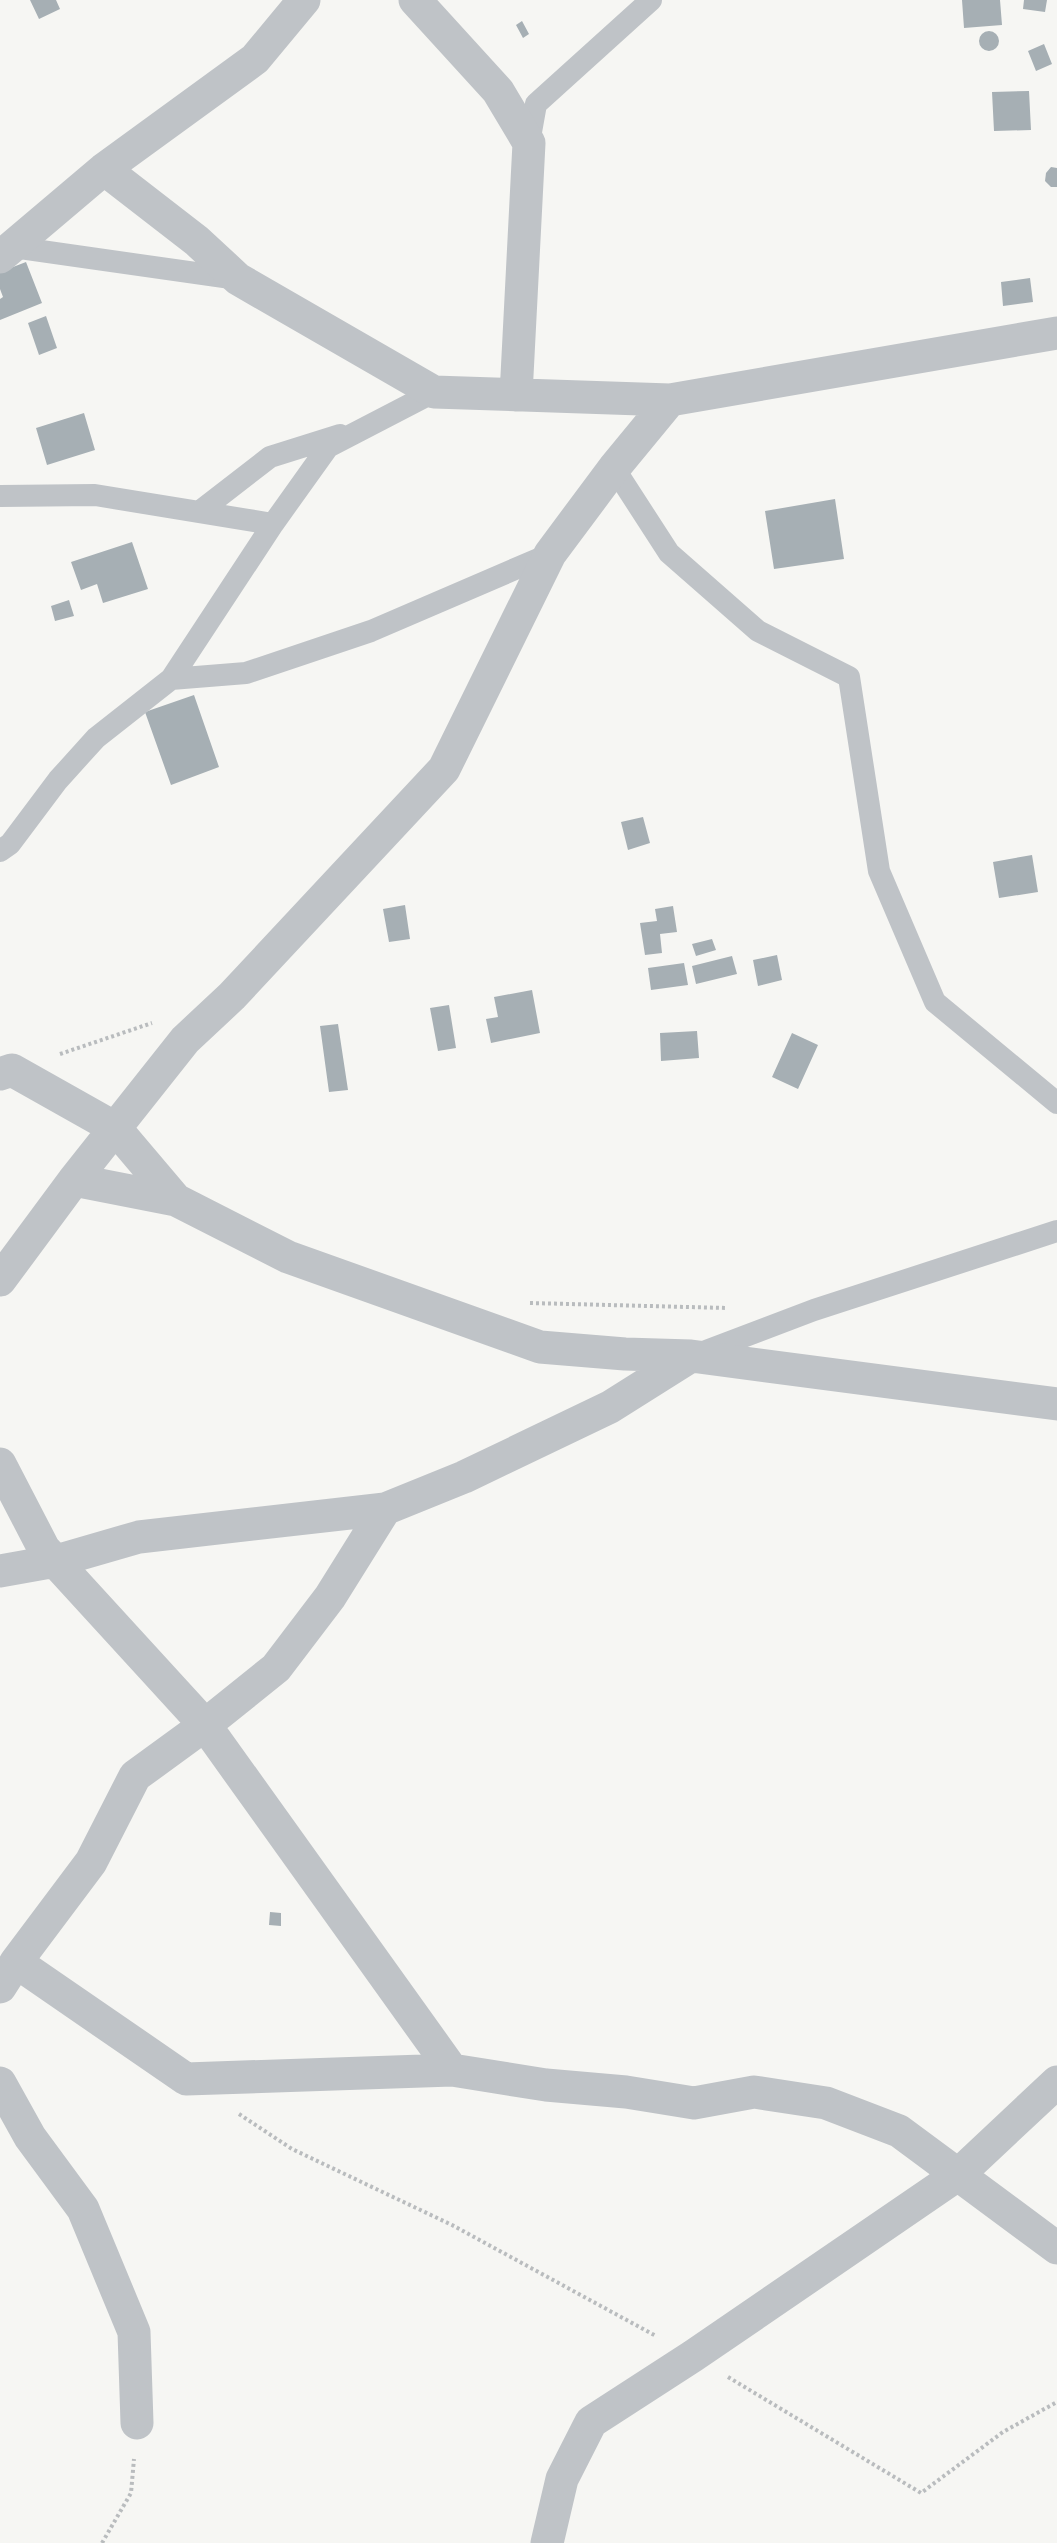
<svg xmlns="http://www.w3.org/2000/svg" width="1057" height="2543" font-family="'Nunito Sans',sans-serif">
	<rect width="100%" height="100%" fill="#f6f6f3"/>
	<path fill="#a6afb4" d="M30,0H56L60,9L39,19Z
		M962,0H1000L1002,25L964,28Z
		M1024,0H1047L1045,12L1023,9Z
		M522,21L529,34L523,38L516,25Z
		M979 41a10 10 0 1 1 20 0a10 10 0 1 1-20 0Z
		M1044,44L1052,64L1036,71L1028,51Z
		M1029,91L1031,130L994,131L992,92Z
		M1051,167L1057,168V187H1051L1045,181L1046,173Z
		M26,262L42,303L0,320V299L3,297L0,289V272Z
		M1030,278L1033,302L1003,306L1001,282Z
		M46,316L57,348L39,355L28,323Z
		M84,413L95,450L47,465L36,428Z
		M835,499L844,559L774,569L765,511Z
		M132,542L148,589L103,603L97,584L81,590L71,562Z
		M69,600L74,616L55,621L51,606Z
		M194,695L219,767L171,785L145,712Z
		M643,817L650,843L628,850L621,822Z
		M1032,855L1038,892L999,898L993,862Z
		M405,905L410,939L389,942L383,909Z
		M673,906L677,932L660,934L662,953L645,955L640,923L657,921L655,909Z
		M712,939L716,950L696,956L692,944Z
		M777,955L782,980L758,986L753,960Z
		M732,956L737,974L696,984L692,966Z
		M684,963L688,985L651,990L648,968Z
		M532,990L540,1033L491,1043L486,1019L498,1017L494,997Z
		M449,1005L456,1048L438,1051L430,1008Z
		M338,1024L348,1090L329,1092L320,1026Z
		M697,1031L699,1058L661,1061L660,1033Z
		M792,1033L818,1045L798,1089L772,1077Z
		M270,1912L281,1913V1926L269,1925Z"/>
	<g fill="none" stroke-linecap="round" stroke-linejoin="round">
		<path stroke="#b9bcbe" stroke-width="4" stroke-dasharray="3 3" stroke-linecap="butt" d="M60,1054L152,1023
			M530,1303L727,1308
			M239,2114L292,2149L452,2225L656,2336
			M728,2377L921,2493L1003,2432L1057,2402
			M102,2543L131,2493L134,2459"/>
		<path stroke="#bfc3c7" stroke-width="22" d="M529,143L536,104L651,0
			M13,247L238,279
			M614,468L669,553L758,631L849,677L879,871L935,1002L1057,1103
			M0,496L95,495L273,524
			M199,512L270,457L340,435
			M171,679L246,673L371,631L550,554
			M0,851L10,844L58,780L96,738L171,679L273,524L328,447L434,392
			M698,1354L814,1310L1057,1231"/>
		<path stroke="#bfc3c7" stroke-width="33" d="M415,0L498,91L529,143L516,395
			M104,169L197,241L238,279L434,392L670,400L1057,333
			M0,257L104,169L255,59L304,0
			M0,1074L12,1070L115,1128L176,1200
			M74,1180L176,1200L288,1257L540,1347L625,1354L691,1356L1057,1404
			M0,1280L74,1180L185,1040L232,996L444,769L550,554L614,468L670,400
			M691,1356L610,1407L464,1477L385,1509L330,1597L276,1668L205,1725L135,1776L91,1862L16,1962L186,2079L452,2070L546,2085L626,2092L694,2103L754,2092L826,2103L899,2131L1057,2248
			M0,1464L44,1549L205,1725L452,2070
			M0,1571L56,1561L139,1537L385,1509
			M0,1987L16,1962
			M0,2083L30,2137L83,2209L134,2332L137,2423
			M547,2543L562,2479L591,2422L693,2356L959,2174L1057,2082"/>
	</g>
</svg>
